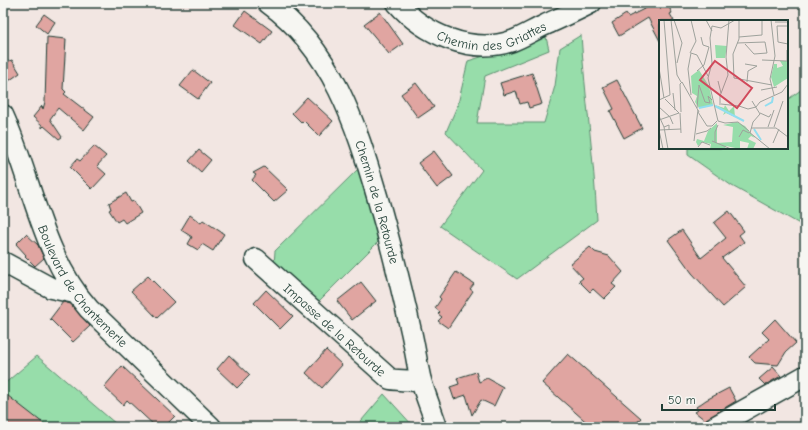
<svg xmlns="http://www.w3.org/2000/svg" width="808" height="430" font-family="'Comic Neue',sans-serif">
	<rect width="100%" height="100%" fill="#f2e6e2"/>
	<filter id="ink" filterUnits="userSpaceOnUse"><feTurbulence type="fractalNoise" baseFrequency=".025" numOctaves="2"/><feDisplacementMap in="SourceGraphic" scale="8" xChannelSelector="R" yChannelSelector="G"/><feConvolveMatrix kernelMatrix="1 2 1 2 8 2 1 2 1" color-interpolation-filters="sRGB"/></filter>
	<g filter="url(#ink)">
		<path fill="#97ddaa" stroke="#5b8d6f" d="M581,35C585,97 594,158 597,220L517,279L440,226L482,170L446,132L458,104L468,61L546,37L549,50L485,76L477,123H544L555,86L560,48Z
			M805,87V227L732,186L688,155V148H787V100Z
			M359,168L379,241L315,305L274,265L275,251Z
			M37,356L116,424L124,427H3V385Z
			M384,394L414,427H356Z"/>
		<path fill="#e0a5a1" stroke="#1f3d34" d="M656,3H667L672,13L670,14L674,21H660V41L648,18L619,36L612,23L626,14L628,17Z
			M245,11L272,31L262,44L235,25Z
			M380,12L403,44L389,54L364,24Z
			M44,14L55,22L47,34L36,25Z
			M47,37L66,39L63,89L66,92L64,94L94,117L84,130L58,108L50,119L62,137L59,139L44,126L42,128V125L33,117L42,106L43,109L45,102Z
			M12,60L20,73L3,85V63Z
			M193,70L210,83L198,99L180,86Z
			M532,73L542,104L529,108L527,102L520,104L516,91L504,95L500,83Z
			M617,80L642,128L624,138L610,111L614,109L603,87Z
			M416,83L434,107L418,118L401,94Z
			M307,97L333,121L319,136L304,121L302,123L292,113Z
			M94,146L106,156L97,166L106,174L92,189L70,167L77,159L80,161Z
			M199,150L211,160L201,172L189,161Z
			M434,151L453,176L437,188L418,163Z
			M264,167L288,190L274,202L252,180L256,175L253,173Z
			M126,193L131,202L134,201L141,213L125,223L122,219L117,222L109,210L111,209L109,203Z
			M729,211L744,231L739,235L744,242L722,258L746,287L723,307L692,273L668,240L682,230L701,258L726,238L714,223Z
			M190,215L201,223L203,220L224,234L213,251L202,244L198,250L188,244L192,237L181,230Z
			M26,234L38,245L44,258L35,266L25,256L26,255L16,244Z
			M590,247L595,252L609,256L623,272L612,284L616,287L604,299L593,289L590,292L579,281L583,278L570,264Z
			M456,272L474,284L470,289L473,291L448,328L438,321L442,317L438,314L440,312L435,308L441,299L439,297Z
			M148,276L174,302L157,318L131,291Z
			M361,282L376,301L352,320L337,301Z
			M266,290L293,316L280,329L254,303Z
			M63,302L71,304L90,326L73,342L50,319Z
			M775,319L796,343L786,352L778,365L755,363L749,357L769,339L762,332Z
			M326,350L342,365L322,388L306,373Z
			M568,354L641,418L633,427H592L542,383Z
			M229,355L250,375L237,388L217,369Z
			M122,366L175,416L164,427H156L127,400L123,405L104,387Z
			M773,367L781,376L765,385L759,379Z
			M476,372L479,382L487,378L503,387L494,406L481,400L472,415L466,395L454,399L450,387L459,384L457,378Z
			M729,388L736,401L705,420L695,412L698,410L696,407L706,400Z
			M3,392L48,427H3Z"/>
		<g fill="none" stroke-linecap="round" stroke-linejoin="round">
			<g stroke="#1f3d34" stroke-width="23">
				<g id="minor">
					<path id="s1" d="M268,3C332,49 356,124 377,196C390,241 401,286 411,331C415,348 417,365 421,381C426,397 432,412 437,427"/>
					<path id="s2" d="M397,3C424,34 471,55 512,41C523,37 534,30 545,25C560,18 576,11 591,3"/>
					<path id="s3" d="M3,115C32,178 41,255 89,309L211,427"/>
					<path id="s4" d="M256,259L390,379C400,381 410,380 421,381"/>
					<path d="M3,262L51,288L75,293"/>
					<path d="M714,427L805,376"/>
				</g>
			</g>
			<use href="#minor" stroke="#f6f6f2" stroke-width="20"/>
		</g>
	</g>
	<g text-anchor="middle" stroke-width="3.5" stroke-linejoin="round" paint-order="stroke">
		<g font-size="13" fill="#1f3d34" stroke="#f6f6f2">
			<text dy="5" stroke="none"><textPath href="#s2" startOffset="108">Chemin des Griattes</textPath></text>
			<text dy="5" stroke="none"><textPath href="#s1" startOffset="232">Chemin de la Retourde</textPath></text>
			<text dy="5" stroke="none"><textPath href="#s3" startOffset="191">Boulevard de Chantemerle</textPath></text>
			<text dy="5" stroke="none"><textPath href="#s4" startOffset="106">Impasse de la Retourde</textPath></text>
		</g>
	</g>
	<g transform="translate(659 20)">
		<rect width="129" height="129" fill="#f2e6e2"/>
		<path d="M56,25L68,26L66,38H57ZM121,41H129V58L115,67L112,57L115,44H118V48L124,46ZM40,50L50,66L54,85L40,88L36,82L38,76L33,73L32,56ZM56,85L65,88L66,85L70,91L75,86L76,97L67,93L64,95L66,91ZM78,102L86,106L96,118L92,116L89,119L97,123L94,129H88L90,123L81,121V129L67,126L66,129H51L52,124L43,122L39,126L37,122L38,119L45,121L49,111L58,103V123L73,122L74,107L64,105Z" fill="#97ddaa"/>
		<path fill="none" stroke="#91def0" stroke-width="2" d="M56,86L85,101M106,86L113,82L114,77M40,88L54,85M95,109L102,120"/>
		<path fill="none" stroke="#9ea29c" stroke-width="1" d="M12,0L18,55L22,62M15,0L23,23L18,43M47,0L53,11M80,0V19L74,34L75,58L113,65M112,0L116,36L111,59L115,75M116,2H129M129,6H118L119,22L129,24M80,17L103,15V1M78,23L106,22L108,33L95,34L86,24M31,33L37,21L32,0M103,40L128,41V30M86,44L98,46L89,51L88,62M0,48L5,78M38,51L45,45L50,27L44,25L42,17M59,61L62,73M102,70L118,67M14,73L16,90M32,75L29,49L32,33L38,35L49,56M6,79L20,93M0,80L11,75L5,0M62,84L80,86L89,89L97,87M61,85V76L69,55L67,37L70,0M0,87L11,97L14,104M97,87L101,82L123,72L129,64M38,88L40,65L46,82L51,83L49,76L53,80M22,92L21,64L23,62L40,92M39,92L48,106H53L58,101M21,93L22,113M101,93L110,97L112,94M0,96L5,107L10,105V110M0,100L20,93M59,101L49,58L53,43L51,18L53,6L62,8L76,0M59,101L66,103L79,102L90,111M5,107L9,129M109,107L115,90M115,107L124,81M92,108H117L129,117M0,110L22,109M0,110L4,129M90,112L111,129M91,113L94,102L101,94L93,81M37,114L48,111L52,108M80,117L84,110L90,113M35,121L39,90M53,121L72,129M56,122V112L59,105M114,123L120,109M39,127L43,122L51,125"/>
		<path fill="#d1495b" fill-opacity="0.15" stroke="#d1495b" stroke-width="2" d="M56,41L93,68L78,88L41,60Z"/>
		<rect width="129" height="129" fill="none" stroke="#1f3d34" stroke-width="2"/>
	</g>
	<rect width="808" height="430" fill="none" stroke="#f6f6f2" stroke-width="16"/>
	<rect x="8" y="8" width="792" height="414" fill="none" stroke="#1f3d34" stroke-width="1.5" filter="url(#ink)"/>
	<path d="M662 404v6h113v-6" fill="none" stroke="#1f3d34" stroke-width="2"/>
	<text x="668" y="404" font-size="12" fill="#1f3d34" stroke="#f6f6f2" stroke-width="3" paint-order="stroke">50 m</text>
</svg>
